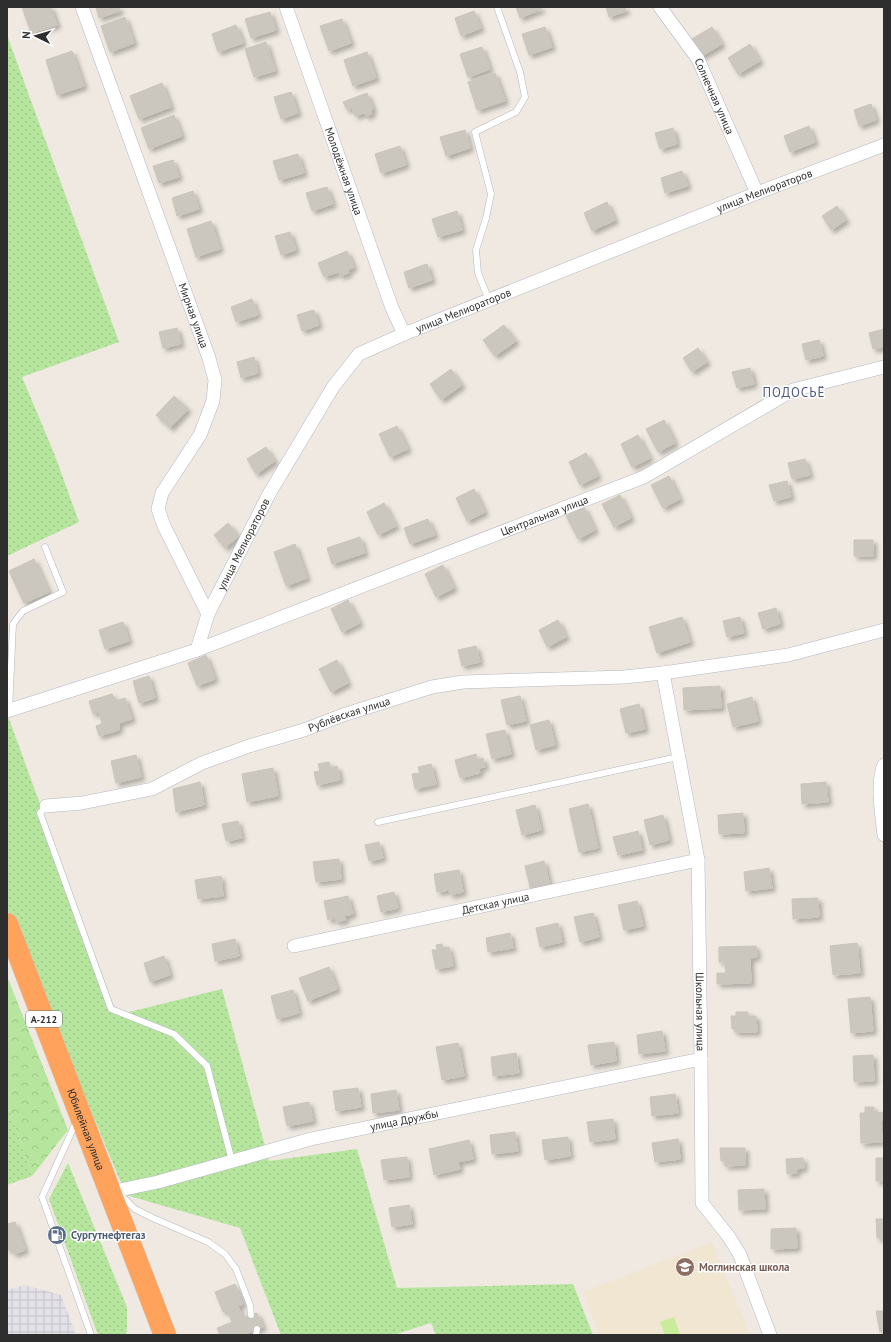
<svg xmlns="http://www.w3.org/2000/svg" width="891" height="1342" font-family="'PT Sans',sans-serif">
	<defs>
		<pattern id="industrial-grid" width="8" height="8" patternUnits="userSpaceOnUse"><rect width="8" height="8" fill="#e3e1e8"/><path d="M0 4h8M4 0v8" fill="none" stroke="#c3c1c7"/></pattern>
		<pattern id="grass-dots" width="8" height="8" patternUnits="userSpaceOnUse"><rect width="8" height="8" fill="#b6e59e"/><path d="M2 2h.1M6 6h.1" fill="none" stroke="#9dc588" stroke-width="1.8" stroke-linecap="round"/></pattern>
		<pattern id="forest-crowns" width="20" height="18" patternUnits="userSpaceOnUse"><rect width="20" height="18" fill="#b6e59e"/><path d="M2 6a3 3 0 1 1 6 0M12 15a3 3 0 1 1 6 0" fill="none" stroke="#9dc588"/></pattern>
		<filter id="shadow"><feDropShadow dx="3.5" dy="3.5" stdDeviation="2" flood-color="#0004"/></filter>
	</defs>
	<rect width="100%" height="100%" fill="#efe9e1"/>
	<path fill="url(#industrial-grid)" d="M25,1285L61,1295L76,1335H7V1290Z"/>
	<path fill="#f0e6d1" d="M712,1242L750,1335H599L583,1292Z"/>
	<path fill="url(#grass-dots)" d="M7,35L119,342L22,377L54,453L79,522L7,556Z
		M9,719L117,1015L222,989L269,1161L357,1149L397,1288L573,1284L593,1335H436L431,1323L393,1335H281L240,1228L126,1195L44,997L21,945L7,908V720Z
		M7,1103L32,1176L7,1185Z
		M68,1163L127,1307V1331L125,1335H98L49,1199Z"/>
	<path fill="url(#forest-crowns)" d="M7,976L68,1130L32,1176L7,1103Z"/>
	<path fill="#c9ec9a" d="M674,1317L680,1335H665L660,1322Z"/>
	<path fill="#cbc7bf" stroke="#cbc5ba" filter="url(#shadow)" d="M22,7H51L57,25L31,33Z
		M96,7H119L120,11L99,18Z
		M516,7H541L542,9L520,18Z
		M606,7H625L626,11L609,17Z
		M474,11L481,28L461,36L455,18Z
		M270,12L276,30L251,38L245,19Z
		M125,17L134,43L110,52L101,26Z
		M342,19L351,43L329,51L320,26Z
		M236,25L243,43L218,52L212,34Z
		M545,27L552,47L529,55L522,34Z
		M712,27L722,44L700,57L690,40Z
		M266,42L275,71L254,77L245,49Z
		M750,44L760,61L738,74L728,58Z
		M482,47L490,69L468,77L460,54Z
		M72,51L84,86L57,95L46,60Z
		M367,52L376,78L353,86L344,60Z
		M495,73L505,101L477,110L468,82Z
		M162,83L171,107L139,119L130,96Z
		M291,92L298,113L281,119L274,97Z
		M367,93L373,109L371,111L372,114L366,116L364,113L355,116L352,108L347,110L343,102Z
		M871,104L876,120L859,126L854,110Z
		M174,115L182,136L149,149L141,128Z
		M809,126L815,142L790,152L784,136Z
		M673,128L677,144L660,149L655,133Z
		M465,130L470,148L446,156L440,137Z
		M400,146L406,165L381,173L375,154Z
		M298,154L304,173L279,180L273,161Z
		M173,160L179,177L159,183L153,166Z
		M682,171L688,186L665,193L661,178Z
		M327,187L333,204L312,211L306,193Z
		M193,191L199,209L177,216L172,198Z
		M607,202L615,220L592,231L584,213Z
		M837,206L846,220L831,230L822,216Z
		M457,211L462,230L438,237L432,219Z
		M211,221L220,249L196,257L187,229Z
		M290,232L296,250L281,255L275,236Z
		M347,251L354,267L348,270L349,273L340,276L339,272L324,277L318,263Z
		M427,264L432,280L409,288L404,272Z
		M252,299L258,315L236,322L231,307Z
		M314,310L319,325L302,331L297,315Z
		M504,325L516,341L495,356L483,340Z
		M177,328L181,344L163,348L159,332Z
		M884,329V347L873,349L869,333Z
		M819,340L823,356L806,360L802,344Z
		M698,348L707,362L692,372L683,358Z
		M254,357L258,373L241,378L237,362Z
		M750,368L754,384L737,388L732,372Z
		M451,369L462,385L441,400L430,384Z
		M174,396L188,409L170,428L156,415Z
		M664,420L675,443L658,452L646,429Z
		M397,426L408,449L390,457L379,434Z
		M638,435L650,458L632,467L621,444Z
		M266,447L275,461L256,474L247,459Z
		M586,453L598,476L580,485L569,462Z
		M805,459L810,475L792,479L788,463Z
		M669,476L680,499L663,508L651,485Z
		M787,481L791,497L774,501L769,485Z
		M474,489L485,512L467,521L456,498Z
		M620,495L631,518L614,527L602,504Z
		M384,503L396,526L378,535L367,512Z
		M584,507L595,530L578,539L566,516Z
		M428,519L435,535L410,544L404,528Z
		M228,523L239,536L225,548L214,535Z
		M360,537L365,553L332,564L327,548Z
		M854,540H873V556H854Z
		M295,544L307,578L286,586L274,552Z
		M34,559L49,592L24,603L9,571Z
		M443,565L454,588L436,597L425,574Z
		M348,600L360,623L342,632L331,609Z
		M776,608L780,624L763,629L758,613Z
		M682,617L690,642L657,653L649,627Z
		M740,617L744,633L727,637L723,621Z
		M558,620L566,637L547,647L539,630Z
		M123,622L129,641L105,649L99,630Z
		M476,646L480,662L462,666L458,650Z
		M206,655L215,679L197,686L188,663Z
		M337,660L348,683L331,692L319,669Z
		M149,676L155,698L139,703L133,681Z
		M720,686L721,708L684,710L683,688Z
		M112,694L115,701L125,698L132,719L119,723V730L99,736L96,726L102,724L99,712L93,714L89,701Z
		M520,696L526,721L507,725L501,700Z
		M752,697L758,721L733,727L727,704Z
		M639,704L645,729L626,733L620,709Z
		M549,720L555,745L536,750L530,725Z
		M505,730L511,754L492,759L486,734Z
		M476,754L477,760L483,758L485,767L479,768L480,773L460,778L455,760Z
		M136,755L141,777L116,783L111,761Z
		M329,762L330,768L337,766L340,780L317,785L314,772L320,771L318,764Z
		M431,764L436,784L415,789L412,774L420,773L418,767Z
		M273,768L278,796L247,802L242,774Z
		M200,782L204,805L176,812L173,789Z
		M826,782L828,802L802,804L801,784Z
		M588,804L598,848L579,852L569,809Z
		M535,805L541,830L522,835L516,810Z
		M743,813L744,833L719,834L718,815Z
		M663,815L669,840L650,845L644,820Z
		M238,821L242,838L226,841L222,824Z
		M638,831L642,850L618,855L613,837Z
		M379,842L383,858L369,861L365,845Z
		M339,859L341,879L316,882L313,862Z
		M544,861L550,886L531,891L525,866Z
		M769,868L772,888L746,891L744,872Z
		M459,870L463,892L450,895L449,890L437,892L434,874Z
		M221,876L223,896L198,899L195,880Z
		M394,892L398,908L381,912L377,896Z
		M348,896L353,914L344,916L346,920L336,922L335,918L328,920L324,901Z
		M818,898L819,917L793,919L792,899Z
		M637,901L643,926L624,930L618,905Z
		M593,913L599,937L580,942L574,917Z
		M558,923L562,942L540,947L536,928Z
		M510,933L513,948L488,952L486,938Z
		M235,939L239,956L215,961L212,944Z
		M857,943L860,973L833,975L830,946Z
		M442,944L443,948L449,947L453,966L436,969L432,950H437L436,945Z
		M756,946L757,957L750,958L751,983L717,984V973H726L725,962H719V947Z
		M164,956L170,975L150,982L144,963Z
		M329,967L337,989L308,1001L299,978Z
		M293,990L299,1013L277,1019L271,996Z
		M870,997L873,1031L851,1033L848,999Z
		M736,1012H748V1016H756L757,1032H735V1029H732L731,1016H736Z
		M662,1031L665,1051L639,1054L637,1035Z
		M614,1042L616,1061L591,1065L588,1045Z
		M458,1043L464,1076L442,1080L436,1047Z
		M516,1053L519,1073L493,1076L491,1057Z
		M873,1055L874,1081L854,1082L853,1056Z
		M358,1088L361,1107L336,1111L333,1091Z
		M396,1090L399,1110L373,1113L371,1094Z
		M675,1094L678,1113L652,1116L650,1097Z
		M309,1102L313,1121L287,1126L283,1107Z
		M865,1107H874V1113L884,1112V1120L881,1121L882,1142L861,1143L860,1113H865Z
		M613,1119L615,1139L590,1142L587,1122Z
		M515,1132L518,1151L492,1154L490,1135Z
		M568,1137L570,1156L545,1160L542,1140Z
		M678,1139L680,1159L655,1162L652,1143Z
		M469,1140L473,1159L458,1162L460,1169L434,1175L429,1149Z
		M720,1148H745V1165L725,1166V1161H721Z
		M407,1157L409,1177L384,1180L381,1160Z
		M803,1158L804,1168L796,1169L797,1173L787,1174L786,1159Z
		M876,1158H884V1181H876Z
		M764,1189L765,1209L739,1210L738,1190Z
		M409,1205L412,1224L392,1227L389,1208Z
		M876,1219H884V1238H877Z
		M15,1222L25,1250L14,1254L12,1249L7,1250V1224Z
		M796,1228L797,1248L771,1249V1229Z
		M235,1284L243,1304L238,1306L243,1318L257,1313L263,1327L243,1335H220L217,1328L232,1322L227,1310L223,1312L215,1292Z
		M876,1311H884V1331L880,1332Z"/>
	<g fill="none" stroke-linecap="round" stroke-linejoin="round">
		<g stroke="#b4b7c1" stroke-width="7">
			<path id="lane" d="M489,300L478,273L476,250L486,218L491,194L475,132L516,112L525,97L520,72L497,7
				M9,710L13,624L23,611L63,592L45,547
				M46,806L40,813L111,1009L174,1034L207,1066L232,1161
				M378,822L678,757
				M77,1120L42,1197L91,1335
				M117,1195L123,1197L135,1209L153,1218L208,1242L225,1254L236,1269L250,1305L251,1315
				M256,1335L257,1329"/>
		</g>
		<g stroke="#b4b7c1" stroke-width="14">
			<g id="street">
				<path id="s1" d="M82,7L209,358L215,380L213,401L200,435L162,493L158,509L164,526L208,614"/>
				<path id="s2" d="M286,7L392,308L404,334"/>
				<path id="s3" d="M660,7L698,59L757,193"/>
				<path id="s4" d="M197,650L208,614L269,494L333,387L359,354L404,334L757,193L884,145"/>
				<path id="s5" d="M663,673L698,860L701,1059L702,1203L729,1237L740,1255L770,1335"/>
				<path id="s6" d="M7,711L197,650L644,477L793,390L884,367"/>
				<path d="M884,765C876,783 882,815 884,835"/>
				<path id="s7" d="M46,806L82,803L152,789L202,763L249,746L304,730L343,715L432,687L463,682L624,677L663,673L788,655L884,630"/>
				<path id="s8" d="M294,946L698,860"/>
				<path id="s9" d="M110,1192L158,1182L311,1139L701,1059"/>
			</g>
		</g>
		<g stroke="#c9c9c9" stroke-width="23">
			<g id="highway">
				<path id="s10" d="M7,924L165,1335"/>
			</g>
		</g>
		<use href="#lane" stroke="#fff" stroke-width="6"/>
		<use href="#street" stroke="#fff" stroke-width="13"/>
		<use href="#highway" stroke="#ffa35c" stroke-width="22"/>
	</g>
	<defs>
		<g id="fuel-disc" transform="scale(1)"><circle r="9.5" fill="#5c6f8a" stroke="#fff"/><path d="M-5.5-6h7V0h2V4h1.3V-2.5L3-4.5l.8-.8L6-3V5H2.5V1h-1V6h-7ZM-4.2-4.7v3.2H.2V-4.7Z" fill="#fff"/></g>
		<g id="school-disc" transform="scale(1)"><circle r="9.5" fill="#8d6e63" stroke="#fff"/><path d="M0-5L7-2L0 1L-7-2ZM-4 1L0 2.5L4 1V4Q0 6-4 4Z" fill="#fff"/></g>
	</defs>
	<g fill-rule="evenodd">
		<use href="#fuel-disc" x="57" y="1235"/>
		<use href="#school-disc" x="685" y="1267"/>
	</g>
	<g text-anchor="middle" stroke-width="3" stroke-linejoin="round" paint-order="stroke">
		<rect fill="#fff" stroke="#6d6d6d" stroke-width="1" x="26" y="1011" width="36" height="16" rx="3"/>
		<g font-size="10" font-weight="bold" fill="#2e2e2e">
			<text x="44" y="1023">А-212</text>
		</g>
		<g font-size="11" fill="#2e2e2e" stroke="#fff">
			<text dy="4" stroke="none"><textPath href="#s3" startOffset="105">Солнечная улица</textPath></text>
			<text dy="4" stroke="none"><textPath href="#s2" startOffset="174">Молодёжная улица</textPath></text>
			<text dy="4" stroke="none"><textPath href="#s4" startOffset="776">улица Мелиораторов</textPath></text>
			<text dy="4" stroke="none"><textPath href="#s4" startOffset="452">улица Мелиораторов</textPath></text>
			<text dy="4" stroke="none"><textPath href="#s1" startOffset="328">Мирная улица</textPath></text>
			<text dy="4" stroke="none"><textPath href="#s6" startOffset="572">Центральная улица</textPath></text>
			<text dy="4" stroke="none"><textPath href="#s4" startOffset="116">улица Мелиораторов</textPath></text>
			<text dy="4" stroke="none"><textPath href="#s7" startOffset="319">Рублёвская улица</textPath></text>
			<text dy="4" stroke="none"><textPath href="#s8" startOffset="206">Детская улица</textPath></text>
			<text dy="4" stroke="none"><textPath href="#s5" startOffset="342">Школьная улица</textPath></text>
			<text dy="4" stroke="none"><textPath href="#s9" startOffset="303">улица Дружбы</textPath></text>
			<text dy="4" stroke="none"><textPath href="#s10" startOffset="220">Юбилейная улица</textPath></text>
		</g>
		<g font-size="11" font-weight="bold" fill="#4e5e75" stroke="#fff" text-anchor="start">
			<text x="71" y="1239">Сургутнефтегаз</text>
		</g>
		<g font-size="11" font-weight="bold" fill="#785e54" stroke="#fff" text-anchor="start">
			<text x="699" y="1271">Моглинская школа</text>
		</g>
		<g font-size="13" letter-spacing="1" fill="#4d5680" stroke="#fff">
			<text x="794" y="397">ПОДОСЬЁ</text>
		</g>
	</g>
	<rect width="891" height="1342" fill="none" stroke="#2e2e2e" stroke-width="16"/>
	<g transform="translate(36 36) rotate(275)" stroke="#ffffff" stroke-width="3" paint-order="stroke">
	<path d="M0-3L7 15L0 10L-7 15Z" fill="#2e2e2e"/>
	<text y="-6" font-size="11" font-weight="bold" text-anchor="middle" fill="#2e2e2e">N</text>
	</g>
</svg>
